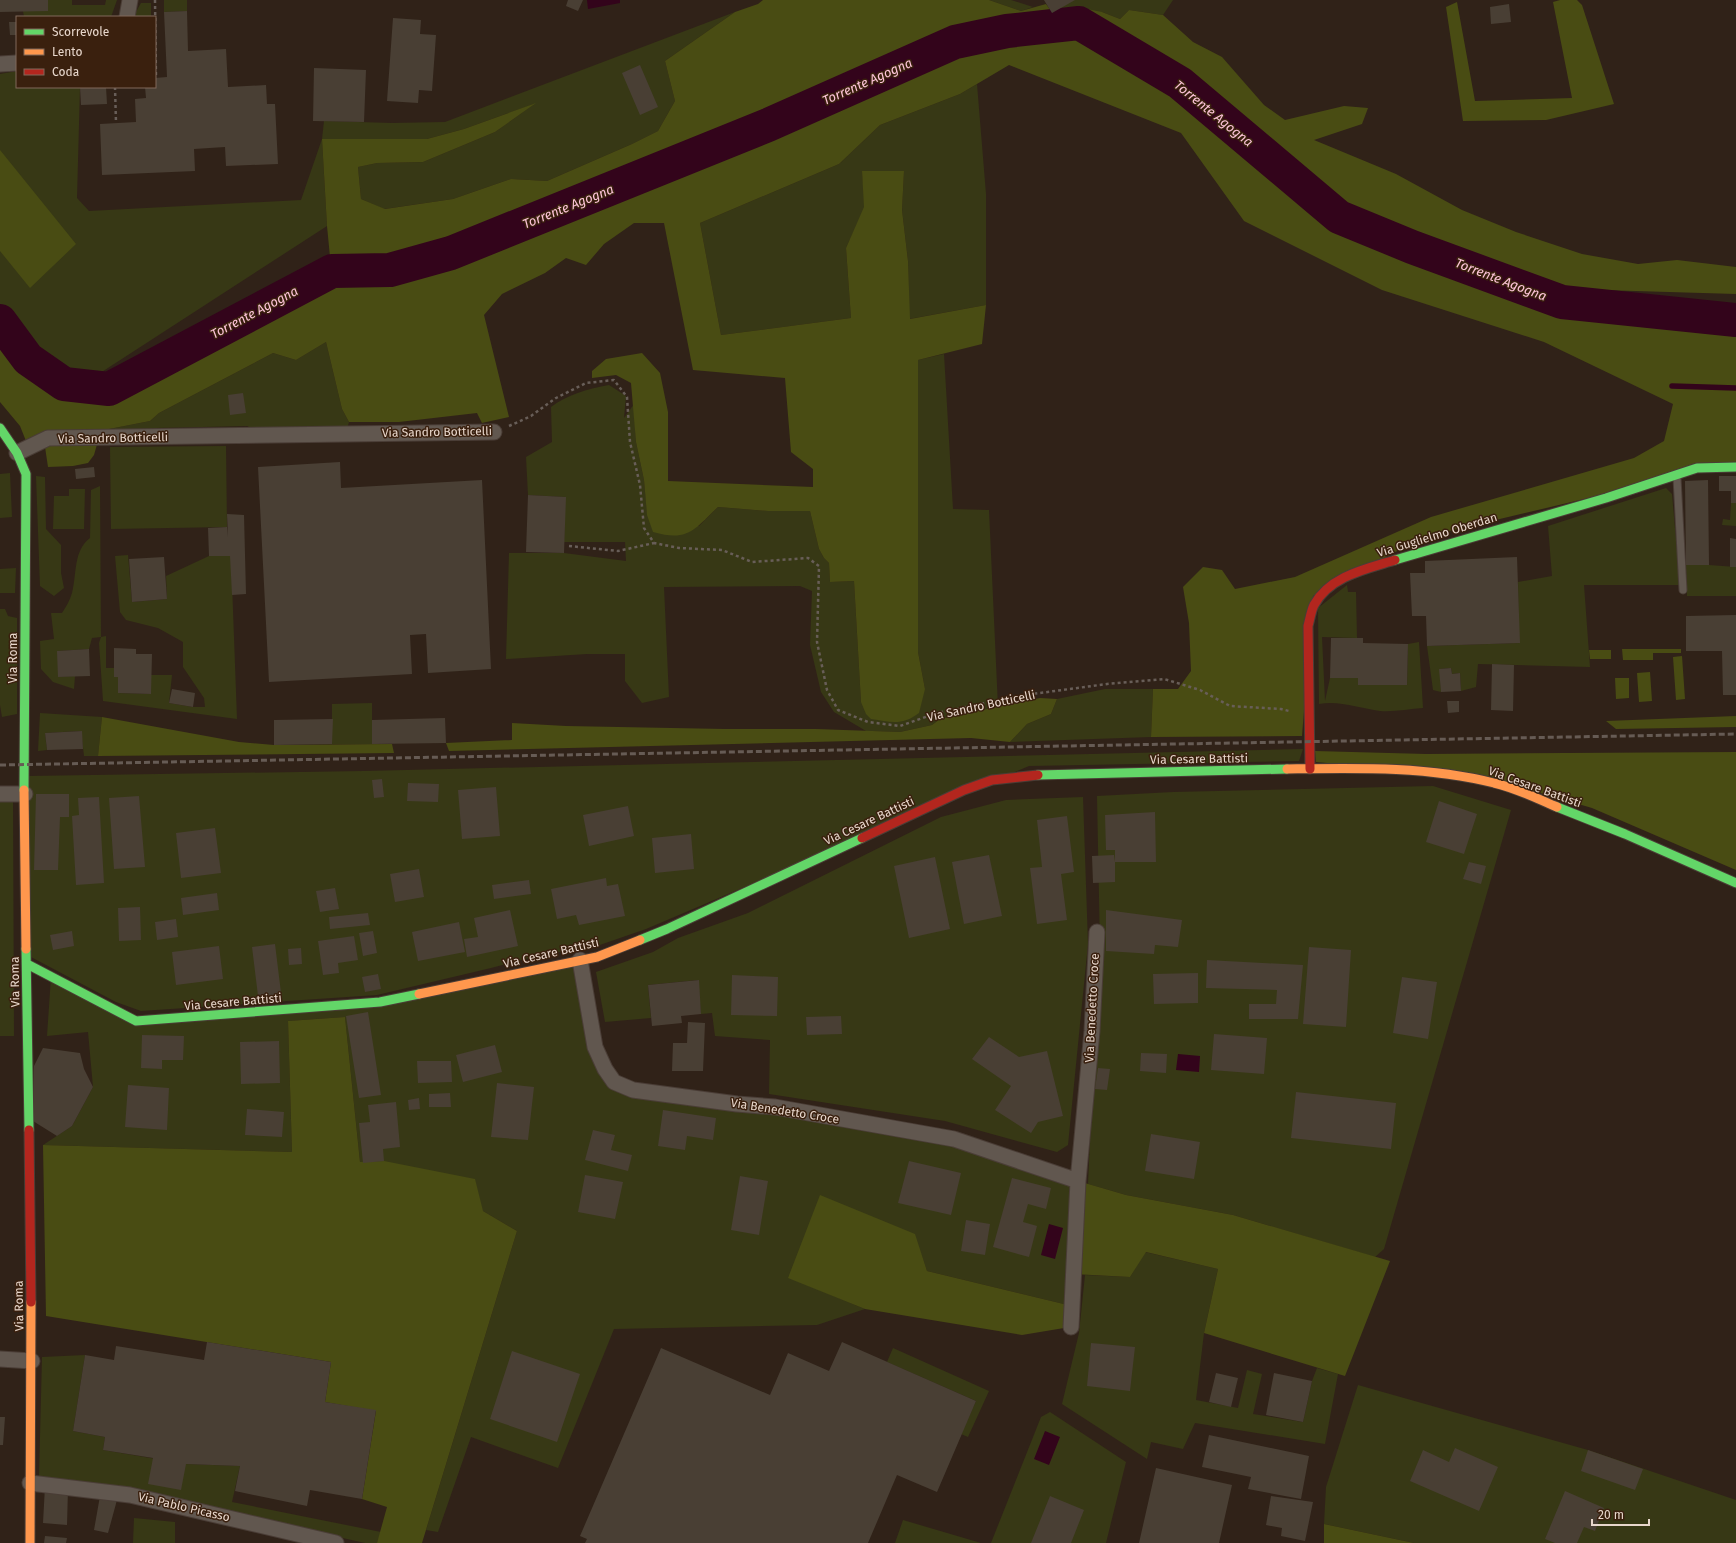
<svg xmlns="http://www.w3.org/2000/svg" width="1736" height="1543" font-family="'Fira Sans',sans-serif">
	<rect width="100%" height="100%" fill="#302218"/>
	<path fill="#373815" d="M48,0H72V5H105L106,0H117L111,17H24L23,11H48Z
		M164,0H187V11L164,12Z
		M989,0H1011L1033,7L1021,11Z
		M1044,0H1173L1163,15L1129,10L1120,19L1102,12L1068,13L1054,15Z
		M141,3H151V17H133Z
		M735,12L665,61L675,101L658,131L632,144L547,181L511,179L453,199L384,209L361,199L358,167L377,163L423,162L495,132L534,104L464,129L427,139H322L327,226L94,377L51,369L0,310V74L17,71V87H80L77,198L89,211L301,200L322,139L324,121L392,123L445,122Z
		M977,84L986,194V305L909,319L908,261L902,210L904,171H862L865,207L846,248L851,318L721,335L700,223L839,164L880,125L960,94Z
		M326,342L342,409L349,422L347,429L250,430L248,426L157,428L156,433L104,430L150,421L159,413L273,353L296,360Z
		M944,354L953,509L989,510L998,707L940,719L932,725L900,732L866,731L834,712L821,692L810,645L812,591L800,586L664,587L669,697L642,703L625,681V654H587L506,659L509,553H564L626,561L625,542H564L565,497L528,495L526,457L552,442L551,407C568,394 588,389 609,385L626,396L624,418L634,404L636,442L644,480L647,512L699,526L718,507L768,511H810L819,549L824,558L829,563L830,582L854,581L861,702L925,689L918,652V360Z
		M226,446L227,527L111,529L110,447Z
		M10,473L12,517L0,518V474Z
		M36,476L45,477L46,529L61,545V573L64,588L54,596L40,586Z
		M100,486L101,637L106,636V668H114V677H118V693L151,694V675H172L169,703L193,707H205L204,698L183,667V642L158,628L126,620L120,612L115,556L128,555L132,602L167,599L166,576L209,556H231L237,719L103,701L99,643L101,637L92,638L89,649L58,651V677L75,676L74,689L53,682L41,669L40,641L54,639L51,613H62C66,607 70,600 72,593C77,574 73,551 90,538L91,490Z
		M1666,488L1672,494L1680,585H1584L1590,667L1478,664L1476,687L1461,691L1460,673L1452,674L1451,668L1440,669L1441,692L1433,690L1427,646L1519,643L1518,582L1552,576L1548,526Z
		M69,489H85L84,529H53L54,496H69Z
		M1731,503H1736V526L1722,525L1723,519L1730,520Z
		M1686,565H1709L1736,567V596H1687Z
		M16,568L15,593H0V569Z
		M1347,585L1348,592H1356L1357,638L1322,637L1325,701L1330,678H1358V685H1407L1408,644L1419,642L1423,708C1409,709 1394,712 1380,711C1360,708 1338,700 1319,704L1318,608Z
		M0,609H5L8,616L17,618V714L2,717L0,705Z
		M1105,689H1153L1151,737L1010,742L1027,724L1051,714L1057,699Z
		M372,703V744H332V704Z
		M40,713L102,717L98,756H84L81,731L45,733L47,750L38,751Z
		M1303,749L1299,761L1029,766L646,929L594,947L540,955L491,968L377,995L141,1011L116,1002L31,957L28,776L364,771Z
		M1433,786L1511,810L1384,1249L1375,1257L1233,1215L1126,1195L1088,1184L1092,1096L1101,998L1097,796L1173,792Z
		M1083,797L1088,944L1068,1145L1057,1152L945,1121L769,1094L770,1040L715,1036L712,1013L701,1014L698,980L648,985L651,1018L605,1022L596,972L653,952L678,938L748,913L941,817L1006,800Z
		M0,800H13L14,1036H0Z
		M580,960L595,1047L614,1082L954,1139L1078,1181L1072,1306L927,1271L914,1234L788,1277L865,1309L817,1325L614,1329L558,1468L471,1437L438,1532L426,1530L517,1231L483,1211L360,1162L345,1017L288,1021L292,1152L43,1145L72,1126L93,1087L88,1032L47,1036L51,977L136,1021L380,1002Z
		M1145,1252L1218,1269L1204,1333L1196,1400L1238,1408L1247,1370L1262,1374L1253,1414L1303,1422L1312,1381L1317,1368L1338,1374L1325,1444L1195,1423L1183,1449L1151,1442L1147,1459L1062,1404L1079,1333L1085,1275L1130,1277Z
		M893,1348L989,1391L968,1437L961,1434L976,1401L887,1362Z
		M85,1355L73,1431L105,1437L103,1450L186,1464L240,1466L232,1502L381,1532L377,1543H365L124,1489L39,1477L42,1357Z
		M1358,1385L1588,1450L1736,1500V1543H1414L1324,1524L1326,1487Z
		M1050,1412L1126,1462L1106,1543H991L1041,1417Z
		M134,1518L175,1522V1543H133Z
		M903,1520L981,1543H895Z"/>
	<path fill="#494c13" d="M763,0H989L1021,11L1046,4L1054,15L1087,9L1102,12L1120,19L1129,10L1163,15L1193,42L1222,57L1264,105L1285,120L1344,106L1368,108L1362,124L1314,140L1396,174L1462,210L1516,232L1582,254L1638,264L1677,260L1736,267V294L1568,289L1414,238L1342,206L1255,134L1187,73L1108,29L1080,20L1007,28L955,38L765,120L450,250L390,265L331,267L327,226L322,139H427L464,129L536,103L495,132L423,162L377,163L358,167L361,199L385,209L453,199L511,179L547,181L632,144L658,131L675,101L665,61L735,12L758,4Z
		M1560,0H1577L1582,5L1614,104L1546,120L1463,121L1446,7L1457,2L1475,101L1572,98L1553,2Z
		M1080,26L1179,86L1339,219L1411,249L1562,305L1736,306V463L1445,532L1395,552L1313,596L1302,736L1151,737L1153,689H1178L1191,671L1189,623L1183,587L1203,567L1222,570L1235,589L1295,577L1431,517L1634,458L1664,441L1673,404L1544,342L1382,290L1244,221L1181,133L1009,65L960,94L880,125L839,164L700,223L721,335L851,318L846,248L864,207L862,171H904L902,210L908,261L910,319L986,305L982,344L918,360V652L925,689L919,713C902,726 891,722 871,719L866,714L861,702L854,581L830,582L829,563L824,558L819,549L810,511H768L718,507C694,530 688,542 653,532L647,515L644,480L636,442L631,383L616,375L592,378V371L606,359L642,353L660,373L668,412V481L813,487V469L791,452L785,378L693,370L664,223H634L604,244L586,265L566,258L545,273L502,294L484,315L509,417L482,423L477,413L399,422H349L342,409L326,342L296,360L273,353L159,413L150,421L104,430L26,441L20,426L0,402V326L26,361L64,387L109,391L333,275L391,272L451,256L770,127L957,44L1007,34Z
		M0,150L76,244L30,288L0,251Z
		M98,441L94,455L88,463L73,466L48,467L45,447L49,442Z
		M1622,649H1681V653H1653V660H1623Z
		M1589,650H1611V659H1590Z
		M1682,656L1685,699L1676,700L1673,657Z
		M1650,672L1652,701L1639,702L1637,673Z
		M1615,678H1629V698L1616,699Z
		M1040,698L1057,699L1051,714L1027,724L1010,742L971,738L449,751L446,743L512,740V723L566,726L725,729H816L900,732L932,725L940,719Z
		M1736,716V727L1616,729L1606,721Z
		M102,717L239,742L274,745L392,744L394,753L98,756Z
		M1315,751L1426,754L1736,752V870L1592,808L1489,778L1316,762Z
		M345,1017L360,1162L384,1161L475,1179L483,1211L517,1231L422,1543H377L387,1507L362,1499L376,1411L325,1402L331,1362L46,1316L43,1145L292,1152L288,1021Z
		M1078,1181L1126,1195L1233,1215L1390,1261L1345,1376L1204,1333L1218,1269L1146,1252L1130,1277L1073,1274Z
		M820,1195L915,1234L927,1271L1072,1306L1070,1327L1022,1335L865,1309L788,1278Z
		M1324,1524L1414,1543H1324Z"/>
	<path fill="#33041b" d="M587,0H620V3L588,9Z
		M1178,1054L1200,1056L1199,1072L1176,1070Z
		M1049,1224L1063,1228L1055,1259L1041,1255Z
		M1045,1431L1060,1437L1049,1465L1034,1459Z"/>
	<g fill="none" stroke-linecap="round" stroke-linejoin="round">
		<path stroke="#33041b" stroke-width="5.5" d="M1672,386L1736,388"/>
		<path stroke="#33041b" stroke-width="34" d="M0,321L28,359L64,384L109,389L332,271L390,270L451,253L768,125L955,42L1007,31L1079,23L1180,83L1339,217L1412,247L1562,302L1736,320"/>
	</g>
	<path fill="#493f34" d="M0,0H48V11L0,12Z
		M568,0H583L578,11L566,6Z
		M1044,0H1075L1052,13Z
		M1509,4L1511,22L1491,24L1490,7Z
		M187,11L188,51L226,49L228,87L266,85L267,104H275L278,164L226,166L225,147L194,149L195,171L102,175L100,124L136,122L135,99L146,98L145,87H155V78L167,77L164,12Z
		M393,18L421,20L420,34L436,35L432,91L419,90L418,103L387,101Z
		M9,22H17V35H10Z
		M640,65L658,107L640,115L622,73Z
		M314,68L366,70L364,122L313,121Z
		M80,87H106L107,104L81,105Z
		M243,393L246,413L230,415L228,395Z
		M340,462L341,488L482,480L491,669L428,673L426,634L410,635L412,674L269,682L258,467Z
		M94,467L95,477L76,479L75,469Z
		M1719,476H1736V503H1731V491H1719Z
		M1708,480L1709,565H1686L1685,481Z
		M528,495L566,497L564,553L526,552Z
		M227,514L244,515L246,594L232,595L230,556H209L208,528L227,527L228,537Z
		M1730,538L1736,539V567H1730Z
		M164,557L167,599L132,602L129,559Z
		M1517,557L1520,643L1427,646L1426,616H1412L1410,573H1425V561Z
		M1736,615V695H1723L1722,651H1686V616Z
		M1331,638H1363V643L1408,644L1407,685H1358V678H1330Z
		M114,648L136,649V654H152L151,694L118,693V677H114Z
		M89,649L90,676L58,677L57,651Z
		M1492,664L1514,665L1513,711L1491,710Z
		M1451,668L1452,674L1460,673L1461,691L1441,692L1439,669Z
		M172,689L195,693L193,707L169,703Z
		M1447,701H1459V712L1448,713Z
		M445,718L446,743L372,744V720Z
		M333,719L332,744L274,745V720Z
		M82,731L83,749L47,750L45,733Z
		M382,779L384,797L374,798L372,780Z
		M408,783L439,784L438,802L407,801Z
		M496,787L500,836L462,839L458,790Z
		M36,794H69V817H60L58,870H34Z
		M139,796L145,867L114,869L109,798Z
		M99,797L104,883L76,885L72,816L79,815L78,798Z
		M1439,801L1477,814L1464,854L1426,842Z
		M628,806L634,836L589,846L583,815Z
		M1155,812L1156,862H1115V882L1093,883L1092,856L1114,855L1115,862V850H1106L1105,815Z
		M1067,816L1074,872L1061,874L1067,920L1037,924L1030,868L1042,867L1037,820Z
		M215,828L221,873L181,878L176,833Z
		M691,834L694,869L655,873L652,838Z
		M989,855L1002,916L964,924L952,862Z
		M935,857L950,929L909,938L894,866Z
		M1469,862L1486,866L1481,884L1463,879Z
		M419,869L424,897L395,902L390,874Z
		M606,878L607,886L618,884L625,916L579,925L576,915L557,919L551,889Z
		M529,880L531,894L494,899L492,885Z
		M335,888L339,909L320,912L316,891Z
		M217,893L219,910L183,915L181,898Z
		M140,907L141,940L119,941L118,908Z
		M510,910L518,946L467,957L464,939L478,937L474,918Z
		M1106,910L1182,920L1178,947L1155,945L1154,954L1106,951Z
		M368,913L370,925L330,929L329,917Z
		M176,919L178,937L157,940L155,922Z
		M459,922L465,952L418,961L412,932Z
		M72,931L74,946L53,950L50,935Z
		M373,931L377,953L363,956L359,933Z
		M354,936L358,960L338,963L339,973L323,975L318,941Z
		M275,944L282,1001L259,1004L252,947Z
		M219,946L223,979L176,985L172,952Z
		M1309,947L1351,950L1346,1027L1303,1024Z
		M301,948L302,964L289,965L288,949Z
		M1207,960L1303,965L1298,1019H1249V1004H1276L1277,990L1206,988Z
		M1198,973V1003L1154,1004L1153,974Z
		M378,974L381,989L365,992L362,977Z
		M732,975L778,977L777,1016L731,1015Z
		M1402,977L1437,982L1428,1039L1393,1033Z
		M699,980L701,1014L681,1016L682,1023L652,1026L648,985Z
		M368,1012L381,1095L359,1098L346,1016Z
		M841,1016L842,1034L807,1035L806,1017Z
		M688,1022L705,1023L703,1071H672L673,1043H687Z
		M1214,1034L1267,1038L1264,1074L1211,1070Z
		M142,1035L184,1036L183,1060H162V1069L141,1068Z
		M989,1037L1019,1057L1047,1051L1063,1116L1038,1122L1031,1133L995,1110L1011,1086L972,1059Z
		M279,1041L280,1083L241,1084L240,1042Z
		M495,1045L502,1072L463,1082L456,1055Z
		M43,1048L80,1053L84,1069L93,1087L72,1126L57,1136L33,1121L34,1066Z
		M1141,1053L1167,1054L1166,1073L1140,1071Z
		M417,1061H451L452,1082L418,1083Z
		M1098,1068L1110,1069L1107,1090L1095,1089Z
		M497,1083L534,1087L528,1140L491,1137Z
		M128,1085L169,1088L167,1130L125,1127Z
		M1296,1092L1396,1103L1391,1149L1291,1138Z
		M450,1093L451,1107H429V1094Z
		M419,1098L420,1109L409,1110L408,1100Z
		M396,1102L400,1147L383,1149L384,1161L363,1163L359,1123L370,1122L368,1105Z
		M247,1109L284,1112L282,1137L245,1135Z
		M663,1110L716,1118L713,1140L687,1136L685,1150L658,1146Z
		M593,1130L615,1135L611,1150L632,1155L628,1171L585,1160Z
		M1151,1134L1200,1142L1194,1179L1145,1171Z
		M909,1161L961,1173L951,1215L898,1203Z
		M585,1175L623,1182L615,1219L578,1212Z
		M740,1176L768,1181L759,1235L731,1230Z
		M1012,1178L1051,1188L1046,1209L1028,1204L1023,1222L1037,1226L1029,1257L993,1247Z
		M966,1220L990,1224L985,1255L961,1251Z
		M207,1342L331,1362L325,1402L376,1410L362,1499L310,1490L307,1506L235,1491L240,1466L186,1464L181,1490L148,1484L153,1458L103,1450L105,1437L73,1431L85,1355L114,1360L116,1346L204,1360Z
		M842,1342L976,1401L937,1492L897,1475L868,1543H585L587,1539L580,1536L661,1348L770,1395L788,1353L829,1371Z
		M1091,1343L1135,1347L1130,1391L1087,1386Z
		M512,1351L580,1374L557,1442L490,1419Z
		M1216,1373L1238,1378L1231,1407L1209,1402Z
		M1274,1373L1312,1381L1303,1422L1266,1415Z
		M0,1417H5L3,1445H0Z
		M1209,1435L1309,1456L1301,1499L1248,1489L1251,1477L1202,1467Z
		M1455,1448L1498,1467L1479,1511L1410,1481L1423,1450L1449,1462Z
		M1588,1450L1643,1469L1635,1490L1581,1471Z
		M1156,1468L1232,1485L1219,1543H1139Z
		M45,1486L68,1489L67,1525L43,1523Z
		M1565,1491L1604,1508L1595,1531L1584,1527L1577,1543H1555L1545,1539Z
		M100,1496L117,1500L108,1533L94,1530Z
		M1050,1496L1084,1510L1071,1543H1031Z
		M1271,1496L1313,1502L1305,1541L1281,1536L1282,1528L1266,1525Z
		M45,1536L67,1538L66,1543H44Z"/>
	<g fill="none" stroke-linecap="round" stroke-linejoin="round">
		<g stroke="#4a3d36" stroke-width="9">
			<path id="lane" d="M1677,478L1683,590"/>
		</g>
		<g stroke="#4a3d36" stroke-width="17">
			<path id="street" d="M127,17L130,0
				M0,64L17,63
				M17,453L48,438L494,432
				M0,794H25
				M580,960L595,1047L605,1069L614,1082L633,1090L737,1104L775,1107L954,1139L1078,1181
				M1071,1327L1078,1181L1092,1031L1097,932
				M0,1359L32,1361
				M30,1483L130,1495L336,1543"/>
		</g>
		<g stroke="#4a3d36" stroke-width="11">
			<path id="fast" d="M0,428L17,453L26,474L24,790
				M1395,560L1606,498L1697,468L1736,467
				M1038,775L1287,769
				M1557,807L1625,834L1736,883
				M640,940L667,929L862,838
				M26,949L29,1130
				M27,964L136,1021L380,1002L419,994"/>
		</g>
		<g stroke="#4a3d36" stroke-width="11">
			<path id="slow" d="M1287,769C1356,768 1427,766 1494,783C1516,788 1536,798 1557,807
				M24,790L26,949
				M419,994L597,957L640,940
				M30,1543L31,1302"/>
		</g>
		<g stroke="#4a3d36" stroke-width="11">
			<path id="jam" d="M1310,769L1308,626C1310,619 1311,611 1314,605C1330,576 1366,569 1395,560
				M862,838L964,790L992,780L1038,775
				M29,1130L31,1302"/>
		</g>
		<path stroke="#685e58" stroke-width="2.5" stroke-dasharray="3 3" stroke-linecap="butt" d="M155,0L156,78
			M115,87L116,123
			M509,426L531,416L556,398L586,383L614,380L627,397L630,442L640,485L644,528L654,543L679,548L722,550L752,562L808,558L819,566L817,642L827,690L838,710L868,722L900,726L937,713L1025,695L1107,684L1164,679L1200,690L1230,706L1281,709L1289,711
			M569,546L618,551L654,543"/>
		<use href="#lane" stroke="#61574f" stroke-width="7"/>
		<use href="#street" stroke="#61574f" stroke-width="15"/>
		<use href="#fast" stroke="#63d668" stroke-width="9"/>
		<use href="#slow" stroke="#ff974d" stroke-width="9"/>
		<use href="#jam" stroke="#b3261e" stroke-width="9"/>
		<path stroke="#665b54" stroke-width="3" stroke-dasharray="6 3" stroke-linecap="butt" d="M0,765L1736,734"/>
	</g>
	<g text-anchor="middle" stroke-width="3" stroke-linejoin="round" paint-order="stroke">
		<g font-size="12" fill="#e8d7cc" stroke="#3a200e">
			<text transform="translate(437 432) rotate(-1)" y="4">Via Sandro Botticelli</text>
			<text transform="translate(113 438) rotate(-1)" y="4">Via Sandro Botticelli</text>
			<text transform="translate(1437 535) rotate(-17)" y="4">Via Guglielmo Oberdan</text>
			<text transform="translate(13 658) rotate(-90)" y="4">Via Roma</text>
			<text transform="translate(981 706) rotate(-12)" y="4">Via Sandro Botticelli</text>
			<text transform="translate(1199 759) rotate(-1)" y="4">Via Cesare Battisti</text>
			<text transform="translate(1535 787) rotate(20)" y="4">Via Cesare Battisti</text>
			<text transform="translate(869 821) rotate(-25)" y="4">Via Cesare Battisti</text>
			<text transform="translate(551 953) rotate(-13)" y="4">Via Cesare Battisti</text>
			<text transform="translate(15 982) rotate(-91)" y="4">Via Roma</text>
			<text transform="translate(233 1002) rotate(-5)" y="4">Via Cesare Battisti</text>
			<text transform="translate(1092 1008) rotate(-87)" y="4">Via Benedetto Croce</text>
			<text transform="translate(785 1111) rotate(9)" y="4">Via Benedetto Croce</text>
			<text transform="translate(19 1306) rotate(-91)" y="4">Via Roma</text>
			<text transform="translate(184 1507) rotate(13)" y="4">Via Pablo Picasso</text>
		</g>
		<g font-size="13" font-style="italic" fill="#fec5da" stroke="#3a200e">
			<text transform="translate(867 81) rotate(-24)" y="5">Torrente Agogna</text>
			<text transform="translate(1214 113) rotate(39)" y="5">Torrente Agogna</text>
			<text transform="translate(568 206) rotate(-22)" y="5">Torrente Agogna</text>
			<text transform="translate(1501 279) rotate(21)" y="5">Torrente Agogna</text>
			<text transform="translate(254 312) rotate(-28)" y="5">Torrente Agogna</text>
		</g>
	</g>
	<rect x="16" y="16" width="140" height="72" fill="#3a200e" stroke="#80695a"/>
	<rect x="24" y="29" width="20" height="6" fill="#63d668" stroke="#80695a"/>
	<text x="52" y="36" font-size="12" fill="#e8d7cc">Scorrevole</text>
	<rect x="24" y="49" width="20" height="6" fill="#ff974d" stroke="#80695a"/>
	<text x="52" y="56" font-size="12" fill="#e8d7cc">Lento</text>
	<rect x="24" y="69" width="20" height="6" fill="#b3261e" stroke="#80695a"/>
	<text x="52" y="76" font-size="12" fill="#e8d7cc">Coda</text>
	<path d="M1592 1519v6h57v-6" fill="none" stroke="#e8d7cc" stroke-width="2"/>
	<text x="1598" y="1519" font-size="12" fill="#e8d7cc" stroke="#3a200e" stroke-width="3" paint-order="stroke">20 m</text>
</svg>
